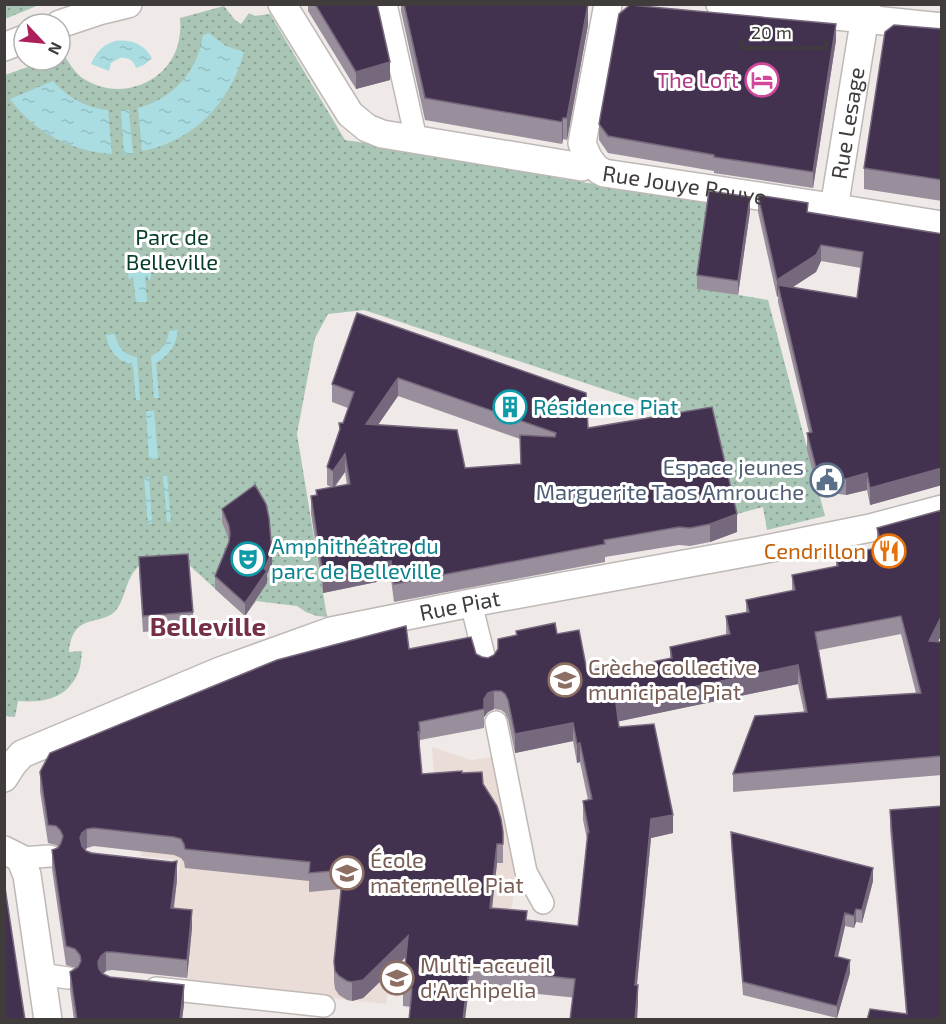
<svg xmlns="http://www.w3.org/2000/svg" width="946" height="1024" font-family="'Exo 2',sans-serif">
	<defs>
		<pattern id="grass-dots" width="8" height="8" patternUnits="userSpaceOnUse" patternTransform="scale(1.5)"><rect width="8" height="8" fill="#a9c5b5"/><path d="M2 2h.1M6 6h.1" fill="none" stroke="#8ba194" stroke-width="1.8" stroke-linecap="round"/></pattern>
		<pattern id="water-ripples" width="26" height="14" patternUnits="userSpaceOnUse" patternTransform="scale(1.5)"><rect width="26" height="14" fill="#aadde2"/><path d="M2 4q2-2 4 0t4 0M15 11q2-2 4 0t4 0" fill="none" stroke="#93bfc3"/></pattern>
	</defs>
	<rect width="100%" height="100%" fill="#efe9e7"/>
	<path fill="#eadcd6" d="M432,747L471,760L492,757L516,876L510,920L399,909L386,1004L186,982L192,929L171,926L180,860L141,856L146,801L438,827Z"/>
	<path fill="url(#grass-dots)" d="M5,4H39V5L5,19Z
		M224,6L235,20L241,24L249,13L255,16L270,14L345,140L499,163L558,178L709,203L697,288L768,300L825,516L767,530L763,507L733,515L712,425L364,310L328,314L315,338L297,434L327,617L317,616L306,612L297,606L256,601L245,616L189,565L155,558C150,561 143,564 138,567C126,578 126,596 117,609C102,628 73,610 69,652L82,651C81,659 81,668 77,675C66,699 42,703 18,701L15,717L5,716V75L48,60H60V56L64,55C69,63 74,71 81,77C120,105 177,81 180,32C181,27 180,22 180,18Z"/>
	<path fill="url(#water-ripples)" d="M209,33L226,46L244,52C231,102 193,142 142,151L138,108C173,99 198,71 203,35Z
		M115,41C131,39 144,44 152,58L144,65L136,68C134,61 128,57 120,58L111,63L109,71L91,64C96,52 103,45 115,41Z
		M53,81C67,97 86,108 108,110L112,154C71,151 35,133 10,99Z
		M129,110L133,153L124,154L121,111Z
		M143,270L144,272H151V279L148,280V276H145L147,302H136L133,277H131V281H129L128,273H134V271Z
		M178,330C176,345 170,355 156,363L159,398H154L151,356C162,351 168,342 169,331Z
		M115,334C117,347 124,355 137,357L140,400H136L133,366C117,361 109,351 106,335Z
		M146,411H154L158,458L149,459Z
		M163,476H167L171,522H167Z
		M149,477L152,523L148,524L144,478Z"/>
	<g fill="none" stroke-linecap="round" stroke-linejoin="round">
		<g stroke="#beb9b6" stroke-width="24">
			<path id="pedestrian" d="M386,4L416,139
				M471,603L486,664
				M496,722L526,872L543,903
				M20,858L50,856
				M41,974L68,978
				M156,988L324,1006"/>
		</g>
		<g stroke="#beb9b6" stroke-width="30">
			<g id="minor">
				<path d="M282,4L350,114L367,128L382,134L582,167L591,162"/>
				<path id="s1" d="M608,4L582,143C587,156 591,167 604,173L818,205L942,225"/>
				<path d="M720,4L942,27"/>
				<path d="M60,24L99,11L128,4"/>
				<path d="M4,47L24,39"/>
				<path id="s2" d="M834,208L867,4"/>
				<path id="s3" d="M4,778L13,764L22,754L220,671L331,631L471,603L761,550L870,528L942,509"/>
				<path d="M4,850L20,858L27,875L48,1020"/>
			</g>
		</g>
		<use href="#pedestrian" stroke="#fff" stroke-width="21"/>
		<use href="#minor" stroke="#fff" stroke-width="27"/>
	</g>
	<path fill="#998e9b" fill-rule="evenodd" d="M308,4H377L390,80L356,89L308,11Z
		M401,4H588V25L567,140L563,139L562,144L425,120L401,11Z
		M942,29V201L864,189V168Z
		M836,40L813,188L714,173V171L608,153L599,140V124Z
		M758,195L808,212L942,234V485L870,505L867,490L846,495L831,493L819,496L807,450V433H809L778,302V296L777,297L758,212ZM821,261L861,268L857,298L792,287L816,272Z
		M750,211L738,295L697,289V275Z
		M357,313L588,428L737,532L710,542L690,546L679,545L605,557V562L394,602L391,579L323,593L311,514V496L316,495V490L331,487L327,485V467L339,433V423H343L348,408L332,402V384ZM398,396L520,439V464L465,468L378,425ZM345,472L347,485L335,487Z
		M222,509L272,564L267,574V583L245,616L215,589V576L229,540L222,522Z
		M942,510V634L938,641L942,642V775L733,792V774L804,712L798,684L619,721V727L673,833L651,838L637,985L638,1004L469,987L411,1007L403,1006V987L406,957L363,998L352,1001L347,1000L339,995L335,989L334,981V962L341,889L309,892V881L185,868L184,862L181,858L174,855L94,846L87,848L85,850L177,880L174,908L192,928L187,978L112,970L106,971L103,974L184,1004L182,1020H74L70,990V972L76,968L66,965L52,869V850L58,847L56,845L48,843L40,791V772L409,649L476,654L482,657L488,658L494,655L498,650V639L516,635V631L557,634L587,671L617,669L670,658V647L726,635V616L746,612V600L792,591V575L836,567V556L877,548V528ZM901,634L916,693L827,699L819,650ZM494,709L501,710L505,713L508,719L515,753L573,741L577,763L580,762L588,800L583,801V820L587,839L578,926L527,921L492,908L497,863H503V832L483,784L462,773L422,774L420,751V740L484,728V717L488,712Z
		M139,557L193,612V628L143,632L139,573Z
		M890,810L942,1020L906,1014L890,829Z
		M731,832L873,881L862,923L856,922L854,928L845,926L838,957L850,973L837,1018L743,995L731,845Z"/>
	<path fill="#77697d" d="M588,4V25L567,140V118Z
		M836,24V40L813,188V172Z
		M390,62V80L356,89V72Z
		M563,118V139L562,144V122Z
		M750,197V211L738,295V281Z
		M821,245V261L816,272L781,295L778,285V296L777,297V280Z
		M398,378V396L366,442V424Z
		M345,454V472L333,488V471Z
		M942,468V485L870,505V488Z
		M867,473V490L846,495V479Z
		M831,476V493L819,496V479Z
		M737,514V532L710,542V524Z
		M272,552V564L267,574V583L245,616V603L264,569Z
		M391,561V579L323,593V575Z
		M942,615V634L929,659V641Z
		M798,665V684L616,722V703Z
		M494,691V709L488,712L484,717V699L488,693Z
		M573,723V741L515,753V734Z
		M418,732H420V751H418Z
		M580,743V762L577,763V744Z
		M673,815V833L651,838L635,1003V985L651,819Z
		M87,829V848L82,852L80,838L82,833Z
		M497,844V863L490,926V908Z
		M177,861V880L171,926V908Z
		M873,868V881L862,923V910Z
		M856,909V922L854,928V916Z
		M192,910V928L187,978V960Z
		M845,913V926L835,969V956Z
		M408,936V955L363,998L352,1001V982Z
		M106,952V971L101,975L98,981V962L101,956Z
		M850,960V973L837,1018V1006Z
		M469,968V987L465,1020H463Z
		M184,985V1004L182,1020H180Z
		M638,985V1004L637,1020H635Z"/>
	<path fill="#43324f" stroke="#77697d" stroke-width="1.5" fill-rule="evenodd" d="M315,4H377L390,62L356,72Z
		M404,4H588L567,118H563L562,122L425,98Z
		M630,5L836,24L813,172L714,157V155L608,136L599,124L619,14Z
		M894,25L942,29V180L864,168L885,32Z
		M709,191L750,197L738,281L697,275Z
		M758,195L808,203L807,212L942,234V468L870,488L867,473L846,479L831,476L819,479L807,433L812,432L778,285L857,298L863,252L821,245L816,255L777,280Z
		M357,313L586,393L588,428L712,407L737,514L710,524L690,528L679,527L604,540L605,544L394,584L391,561L323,575L311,496L317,495L316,490L350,484L345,454L333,471L327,467L340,429L339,423H343L354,392L332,384ZM398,378L556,433L555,437L520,435L521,464L465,468L457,430L366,424Z
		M255,485L266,504L269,518L272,552L264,569L267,571L245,603L215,576L229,542L230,534L229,526L222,509Z
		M942,510V615L929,641L942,642V756L733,774L755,716L807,712L798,665L616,703L619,727L654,724L673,815L651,819L635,985H638L635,1020H570L575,979L469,968L463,1020H409L412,989L403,987L408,936L363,980L352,982L347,981L339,976L335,971L334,962L343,870L309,873L310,862L185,849L184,844L181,839L174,837L94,828L87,829L82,833L80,838L82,846L86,851L91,853L172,862L177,861L171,908L192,910L187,960L112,952H106L101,956L98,962L99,969L103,974L110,977L184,985L180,1020H77L70,972L78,967L81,961L80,955L75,949L66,946L52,850L58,848L61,843L63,836L60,830L56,826L48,825L40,772L50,753L277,660L406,626L409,649L471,637L476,654L482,657L488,658L494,655L498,649V639L517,635L516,631L555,623L557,634L579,630L587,671L616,665L617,669L672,658L670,647L730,634L726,616L749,612L746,600L795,590L792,575L838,566L836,556L882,547L877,528ZM901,616L921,693L827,699L815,632ZM494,691H501L505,694L508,700L515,734L573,723L577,744L580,743L592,799L583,801L589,832H588L578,926L526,920L527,911L490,908L497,844H503V832L501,819L497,806L483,784L482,772L462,773V771L422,774L418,732H420L419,722L484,709V699L488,693Z
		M188,554L193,612L143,616L139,557Z
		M942,806V1020H867L870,1009L907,1014L890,810Z
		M731,832L873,868L862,910L856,909L854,916L845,913L835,956L850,960L837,1006L743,982Z
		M4,881L25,1020H4Z"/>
	<defs>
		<g id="hotel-ring" transform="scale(1.725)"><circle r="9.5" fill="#fff" stroke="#d1479c" stroke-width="1.5"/><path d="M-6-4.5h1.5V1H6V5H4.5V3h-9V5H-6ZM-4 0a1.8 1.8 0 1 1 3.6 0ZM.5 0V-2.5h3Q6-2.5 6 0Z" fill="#d1479c"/></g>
		<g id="building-ring" transform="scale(1.725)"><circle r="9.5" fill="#fff" stroke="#0f9aa8" stroke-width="1.5"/><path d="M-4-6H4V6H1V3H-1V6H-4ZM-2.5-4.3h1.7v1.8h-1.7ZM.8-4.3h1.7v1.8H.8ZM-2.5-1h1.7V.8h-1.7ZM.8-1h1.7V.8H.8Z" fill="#0f9aa8"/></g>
		<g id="civic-ring" transform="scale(1.725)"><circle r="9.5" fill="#fff" stroke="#5c6f8a" stroke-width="1.5"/><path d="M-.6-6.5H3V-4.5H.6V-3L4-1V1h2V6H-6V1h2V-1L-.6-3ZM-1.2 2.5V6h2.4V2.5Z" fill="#5c6f8a"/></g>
		<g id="restaurant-ring" transform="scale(1.725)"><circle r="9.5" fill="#fff" stroke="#e8710a" stroke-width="1.5"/><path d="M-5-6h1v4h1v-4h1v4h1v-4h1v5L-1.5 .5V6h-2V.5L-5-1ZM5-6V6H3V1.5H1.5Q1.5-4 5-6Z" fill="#e8710a"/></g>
		<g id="theatre-ring" transform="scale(1.725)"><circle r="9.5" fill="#fff" stroke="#0f9aa8" stroke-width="1.5"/><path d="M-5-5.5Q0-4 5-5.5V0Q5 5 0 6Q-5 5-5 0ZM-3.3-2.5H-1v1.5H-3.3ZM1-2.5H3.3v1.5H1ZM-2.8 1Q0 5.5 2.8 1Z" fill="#0f9aa8"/></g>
		<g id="school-ring" transform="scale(1.725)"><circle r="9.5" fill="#fff" stroke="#8d6e63" stroke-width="1.5"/><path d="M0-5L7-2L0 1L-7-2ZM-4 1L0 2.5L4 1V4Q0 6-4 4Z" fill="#8d6e63"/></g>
	</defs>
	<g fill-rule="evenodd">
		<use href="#hotel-ring" x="762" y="80"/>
		<use href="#building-ring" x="510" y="407"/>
		<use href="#civic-ring" x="827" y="480"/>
		<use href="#restaurant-ring" x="889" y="551"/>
		<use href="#theatre-ring" x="248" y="559"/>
		<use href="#school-ring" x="565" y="680"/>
		<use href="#school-ring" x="347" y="873"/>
		<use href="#school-ring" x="397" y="978"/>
	</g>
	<g text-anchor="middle" stroke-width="6" stroke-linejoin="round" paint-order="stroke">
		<g font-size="22" fill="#b23c85" stroke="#fff" text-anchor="end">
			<text x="739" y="88">The Loft</text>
		</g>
		<g font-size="22" fill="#3f3c3b" stroke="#fff">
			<text dy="8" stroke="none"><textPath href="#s2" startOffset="86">Rue Lesage</textPath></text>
			<text dy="8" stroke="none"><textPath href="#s1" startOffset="261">Rue Jouye Rouve</textPath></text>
			<text dy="8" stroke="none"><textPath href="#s3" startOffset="494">Rue Piat</textPath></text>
		</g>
		<g font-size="22" fill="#073d28" stroke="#fff">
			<text x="172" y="245">Parc de<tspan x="172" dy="25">Belleville</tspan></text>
		</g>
		<g font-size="22" fill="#0d838f" stroke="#fff" text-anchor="start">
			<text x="533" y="415">Résidence Piat</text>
			<text x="271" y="554">Amphithéâtre du<tspan x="271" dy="25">parc de Belleville</tspan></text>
		</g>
		<g font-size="22" fill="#4e5e75" stroke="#fff" text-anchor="end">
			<text x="804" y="475">Espace jeunes<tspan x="804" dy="25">Marguerite Taos Amrouche</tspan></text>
		</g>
		<g font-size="22" fill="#c56008" stroke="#fff" text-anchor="end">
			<text x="866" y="559">Cendrillon</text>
		</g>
		<g font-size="22" fill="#785e54" stroke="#fff" text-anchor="start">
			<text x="588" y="675">Crèche collective<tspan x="588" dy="25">municipale Piat</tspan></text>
			<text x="370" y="868">École<tspan x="370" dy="25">maternelle Piat</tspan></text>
			<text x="420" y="973">Multi-accueil<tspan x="420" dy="25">d'Archipelia</tspan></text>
		</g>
		<g font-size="26" font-weight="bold" fill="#753047" stroke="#fff">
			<text x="208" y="636">Belleville</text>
		</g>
	</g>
	<rect width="946" height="1024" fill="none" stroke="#3f3c3b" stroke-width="12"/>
	<g transform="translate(42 42) rotate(116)"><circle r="28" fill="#ffffff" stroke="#b2b1b1" stroke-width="1.5"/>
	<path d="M0-4.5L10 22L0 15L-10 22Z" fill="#ac1f5a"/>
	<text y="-9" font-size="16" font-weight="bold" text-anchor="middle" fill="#3f3c3b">N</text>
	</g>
	<path d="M742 39v9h84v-9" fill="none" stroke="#3f3c3b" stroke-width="3"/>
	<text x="751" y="39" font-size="18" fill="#3f3c3b" stroke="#ffffff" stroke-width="4.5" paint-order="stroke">20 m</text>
</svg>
